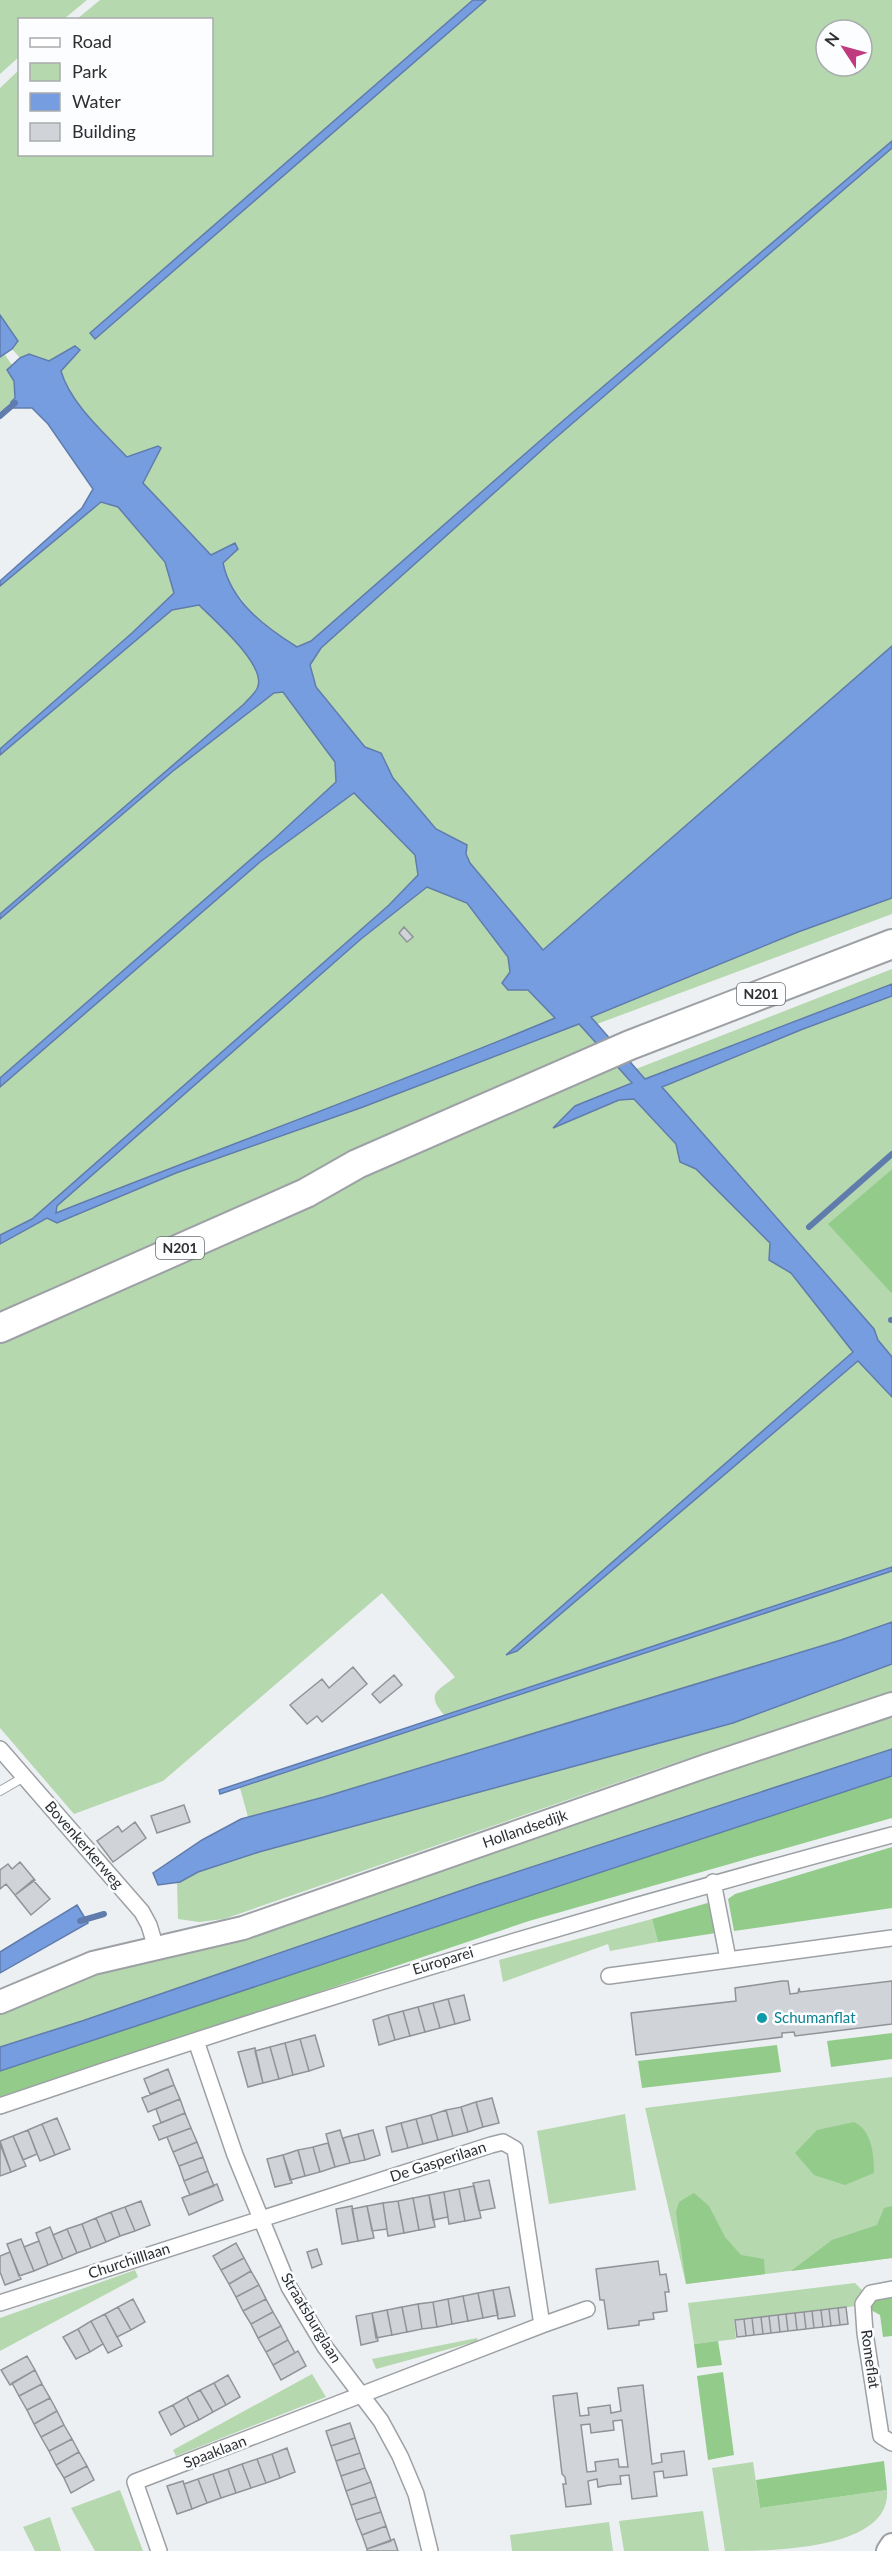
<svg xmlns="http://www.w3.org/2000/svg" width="892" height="2551" font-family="Lato,sans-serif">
	<rect width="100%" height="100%" fill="#ecf0f3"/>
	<path fill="#b5d8af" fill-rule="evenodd" d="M0,0H87L64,19L20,20L19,57L0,74Z
		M100,0H473L90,333L95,339L486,0H892V141L565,419L311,641L297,647L261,624L226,580L223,563L238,549L235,543L212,555L143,483L158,446L127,457C104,433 70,403 61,370L80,351L75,346L48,361L30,354L20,358L12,349L18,341L0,315V88L19,70L20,154H212V20L77,19ZM826,30H862V66H826Z
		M892,148V646L543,950L470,863L466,854L467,845L436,829L393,778L381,753L366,747L316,687L310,665L321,648L552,441Z
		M5,355L12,365L7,370L14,381L15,399L0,412V357Z
		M101,502L118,507L165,562L174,593L132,633L0,749V586Z
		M199,605C214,620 265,664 259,686C257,692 248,699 244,704L0,914V755L172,610Z
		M283,692L336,762V782L273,840L0,1078V919L173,771L274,693Z
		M354,793L415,855L418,876L389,905L32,1219L0,1235V1087L260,862Z
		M427,887L467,903L508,957L510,972L528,990L579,1024L632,1083L576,1106L555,1127L619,1100L633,1098L676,1144L680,1162L696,1169L770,1243L769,1260L791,1273L853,1352L508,1654L517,1650L859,1361L892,1397V1567L444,1715C425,1693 438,1691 455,1677L382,1593L163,1781L74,1814L0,1728V1244L56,1213L57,1206L361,939Z
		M892,898V914L597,1024L591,1017L798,932Z
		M892,969V984L645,1079L636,1069Z
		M892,996V1169L829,1224L892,1294V1357L878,1340L874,1329L662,1087L803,1029Z
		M892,1571V1622L841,1640L324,1797L248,1817L240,1788Z
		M892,1664V1691L657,1769L224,1919L199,1922L178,1919L177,1882L198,1872L259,1852L733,1723Z
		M892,1713V1749L480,1884L82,2021L0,2047V2010L46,1990Z
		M652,1919L658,1942L610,1951L608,1944L503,1982L499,1960Z
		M892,2077V2258L686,2284L645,2108Z
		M625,2114L636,2190L549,2204L537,2131Z
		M135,2270L138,2277L0,2351V2318Z
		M855,2283L862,2290L857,2306L734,2320L736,2339L694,2344L688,2303Z
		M477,2338L478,2341L376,2369L372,2359Z
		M312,2374L326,2397L176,2456L173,2450Z
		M753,2462L760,2508L887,2490C892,2551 768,2551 725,2551L712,2468Z
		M120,2490L143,2551H95L71,2508Z
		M703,2511L709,2551H624L619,2521Z
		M50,2517L61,2551H35L23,2527Z
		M609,2522L613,2551H512L510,2535Z"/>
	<path fill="#93cc8a" d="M892,1169V1294L828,1224Z
		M892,1776V1818L529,1921L133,2055L0,2097V2071Z
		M892,1847V1908L734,1931L728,1899L735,1894Z
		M711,1902L716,1933L658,1942L652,1919Z
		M892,2033V2059L831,2067L827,2041Z
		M777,2045L781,2072L642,2088L638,2061Z
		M854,2122C872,2130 874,2155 874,2173L845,2185L814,2175L795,2153L817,2130Z
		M694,2193L709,2206L725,2237L741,2255L764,2259L765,2274L686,2284L676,2212L679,2202Z
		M892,2206V2258L791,2271L832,2240L877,2225L884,2208Z
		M892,2296V2336L883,2337L880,2315L871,2310L870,2305L875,2299Z
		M718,2341L722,2365L697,2368L694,2344Z
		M723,2372L734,2455L708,2460L697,2376Z
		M884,2461L887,2490L760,2508L756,2480Z"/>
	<path fill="#769de0" stroke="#607cac" stroke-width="1.5" fill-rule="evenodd" d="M473,0H486L95,339L90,333Z
		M892,141V148L552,441L321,648L310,665L316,687L365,747L381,753L393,778L436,829L467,845L466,854L470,863L543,950L892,646V898L798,932L591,1017L645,1079L892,984V996L803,1029L662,1087L874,1329L878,1340L892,1357V1397L858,1361L517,1651L506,1655L853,1352L791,1273L769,1260L770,1243L696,1169L680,1162L676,1144L634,1099L619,1100L553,1128L575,1106L632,1083L579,1024L363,1107L176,1173L57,1223L47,1218L0,1244V1235L32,1219L389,905L418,875L415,855L354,793L260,862L0,1087V1078L273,840L336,782L335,762L283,692L274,693L173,771L0,919V914L244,704C248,699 257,692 258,686C265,664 214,620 199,605L172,610L0,755V749L132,633L174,593L165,562L118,507L101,502L0,586V581L82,508L93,489L48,424L32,408H11V402L15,398L14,381L7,370L20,358L29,354L49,361L75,346L80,350L61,371C70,403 104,433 127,457L158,446L161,448L143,483L211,555L235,543L238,549L223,563C231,602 265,627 297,647L311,641L565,419ZM427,887L467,903L508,957L510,972L502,983L508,990H528L555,1018C390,1087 222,1147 56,1213L57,1206L361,939Z
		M0,315L18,341L12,349L0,357Z
		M892,1567V1571L220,1794L219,1790Z
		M892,1622V1664L733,1723L259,1852L198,1872L180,1882L158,1885L153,1873L202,1840L241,1819L324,1797L841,1640Z
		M892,1749V1776L0,2071V2047L82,2021L480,1884Z
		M77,1905L88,1923L0,1973V1952Z"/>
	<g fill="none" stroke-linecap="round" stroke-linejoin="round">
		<path stroke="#607cac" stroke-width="6" d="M0,416L15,403
			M809,1227L892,1154
			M891,1320H892
			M80,1921L104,1914"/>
	</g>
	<path fill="#d0d3d7" stroke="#919497" stroke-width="1.5" fill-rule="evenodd" d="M404,927L413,937L407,942L399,933Z
		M353,1667L367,1684L322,1722L317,1716L307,1724L290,1705L322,1679L329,1688Z
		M394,1675L402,1685L380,1703L372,1694Z
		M184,1805L190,1822L157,1833L151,1816Z
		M135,1822L146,1838L113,1862L97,1841L118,1826L122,1832Z
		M20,1862L35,1880L15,1895L6,1884L0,1889V1870L8,1864L12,1869Z
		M33,1880L50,1899L31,1915L15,1895Z
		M782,1981H788L790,1994L798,1993L799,1988L800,1992L892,1981V2024L795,2036L794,2032L782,2033V2037L636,2055L631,2013L736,2001L735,1988Z
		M464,1995L470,2020L455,2024L448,1999Z
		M448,1999L455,2024L440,2028L433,2003Z
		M433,2003L440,2028L425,2032L418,2007Z
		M418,2007L425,2032L410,2036L403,2011Z
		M403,2011L410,2036L395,2040L388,2015Z
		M388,2015L395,2040L379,2045L373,2020Z
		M315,2035L324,2066L309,2071L300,2039Z
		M300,2039L309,2071L293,2075L285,2043Z
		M285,2043L293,2075L279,2079L270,2047Z
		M270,2047L279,2079L263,2083L255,2051Z
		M255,2048L263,2083L248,2087L238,2052Z
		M168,2069L174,2085L150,2094L144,2079Z
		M174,2085L180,2099L148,2112L142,2098Z
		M492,2098L499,2123L483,2127L476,2102Z
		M180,2099L185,2113L161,2123L156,2109Z
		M476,2102L483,2127L468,2132L461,2107Z
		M461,2107L468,2132L453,2136L446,2110Z
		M446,2110L453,2136L438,2140L431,2115Z
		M185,2113L191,2128L159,2140L153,2126Z
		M431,2115L438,2140L423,2144L416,2119Z
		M57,2118L70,2149L55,2155L42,2124Z
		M416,2119L423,2144L408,2148L401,2123Z
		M401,2123L408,2148L392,2152L386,2127Z
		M42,2124L55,2155L40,2161L28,2130Z
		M191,2128L197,2142L173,2152L167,2137Z
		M28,2130L37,2154L23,2160L13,2136Z
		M340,2130L350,2163L335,2167L326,2134Z
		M373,2130L380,2155L365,2160L358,2134Z
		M358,2134L365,2160L350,2163L343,2138Z
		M13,2136L26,2166L11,2172L0,2141Z
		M197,2142L203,2157L179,2166L173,2152Z
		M328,2143L335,2167L320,2172L313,2147Z
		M0,2144L11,2172L0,2176Z
		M313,2147L320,2172L305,2176L298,2150Z
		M298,2150L305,2176L290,2180L283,2155Z
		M283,2155L292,2183L275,2187L267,2159Z
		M203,2157L208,2171L184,2181L179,2166Z
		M208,2171L214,2186L190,2195L184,2181Z
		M489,2180L495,2208L479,2211L473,2183Z
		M217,2184L223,2200L189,2215L182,2198Z
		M474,2186L481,2218L465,2221L459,2189Z
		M459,2189L465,2221L449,2224L444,2192Z
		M444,2192L448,2217L433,2220L429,2195Z
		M429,2195L435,2227L419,2230L413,2198Z
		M413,2198L419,2230L404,2233L398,2201Z
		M141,2201L150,2225L135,2231L125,2207Z
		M398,2201L404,2233L388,2236L383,2203Z
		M383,2203L387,2229L372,2231L367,2206Z
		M352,2206L358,2241L342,2244L336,2209Z
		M367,2206L374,2238L358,2241L352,2209Z
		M125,2207L135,2231L120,2236L111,2212Z
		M111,2212L120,2236L106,2242L96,2218Z
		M96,2218L106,2242L91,2248L82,2224Z
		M82,2224L91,2248L77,2253L67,2229Z
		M50,2227L63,2259L48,2265L36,2233Z
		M67,2229L77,2253L63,2259L53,2235Z
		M21,2239L34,2271L19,2276L7,2244Z
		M39,2241L48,2265L34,2271L24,2247Z
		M236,2243L244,2258L221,2270L213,2256Z
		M317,2249L322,2264L312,2268L307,2252Z
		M10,2252L21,2279L5,2285L0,2272V2256Z
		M244,2258L251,2271L229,2284L221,2270Z
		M658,2261L660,2275L666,2274L669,2292H665L667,2311L653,2313L654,2319L639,2321V2325L608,2329L604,2300H600L596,2269Z
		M251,2271L259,2285L236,2297L229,2284Z
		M259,2285L266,2299L243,2311L236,2297Z
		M509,2287L515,2316L498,2319L493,2290Z
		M493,2290L498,2315L483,2318L478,2293Z
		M478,2293L483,2318L468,2321L463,2296Z
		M463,2296L468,2321L452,2324L448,2299Z
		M133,2299L145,2322L131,2330L118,2307Z
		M266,2299L273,2312L251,2324L243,2311Z
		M448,2299L452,2324L437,2327L433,2302Z
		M433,2302L437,2327L422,2329L418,2304Z
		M418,2304L422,2329L407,2332L402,2307Z
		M118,2307L131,2330L117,2337L105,2314Z
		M402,2307L407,2332L392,2335L387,2310Z
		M846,2307L848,2324L840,2325L838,2308Z
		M838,2308L840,2325L831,2326L829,2309Z
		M829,2309L831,2326L823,2327L821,2310Z
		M387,2310L392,2335L376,2338L372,2313Z
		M821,2310L823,2327L814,2328L812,2311Z
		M812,2311L814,2328L806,2329L804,2312Z
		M273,2312L281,2326L258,2338L251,2324Z
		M804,2312L806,2329L797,2330L795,2313Z
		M372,2313L378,2341L361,2345L356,2316Z
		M795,2313L797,2330L788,2331L786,2314Z
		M105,2314L122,2346L108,2353L91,2321Z
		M786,2314L788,2331L780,2332L778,2315Z
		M778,2315L780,2332L771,2333L769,2316Z
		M769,2316L771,2333L763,2334L761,2317Z
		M761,2317L763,2334L754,2335L752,2318Z
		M752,2318L754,2335L746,2336L744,2319Z
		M744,2319L746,2336L737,2337L735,2320Z
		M91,2321L103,2344L90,2352L78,2329Z
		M281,2326L288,2340L266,2352L258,2338Z
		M78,2329L90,2352L76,2359L63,2337Z
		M288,2340L295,2353L273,2365L266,2352Z
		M298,2351L306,2366L281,2380L273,2365Z
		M27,2356L35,2370L10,2385L1,2370Z
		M35,2370L42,2384L19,2396L12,2383Z
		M228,2375L240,2397L226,2405L214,2383Z
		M214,2383L226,2405L213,2412L200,2390Z
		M42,2384L50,2398L27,2410L19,2396Z
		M643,2385L652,2464L662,2462L661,2454L684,2451L687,2475L664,2478L663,2471L654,2472L657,2496L632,2499L629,2475L620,2476L621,2484L609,2485L598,2487L597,2479L588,2481L591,2504L566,2507L563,2484H566L565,2477L562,2474L553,2396L577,2393L580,2416L589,2415L588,2408L610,2405L611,2413L621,2411L618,2388ZM622,2420L628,2467H619L618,2459L595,2462L596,2471L587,2472L581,2425L590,2424L591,2433L614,2430L613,2421Z
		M200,2390L213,2412L199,2420L187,2397Z
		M187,2397L199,2420L185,2427L173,2405Z
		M50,2398L57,2411L34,2424L27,2410Z
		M173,2405L185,2427L171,2435L159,2412Z
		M57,2411L64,2425L41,2437L34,2424Z
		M350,2423L355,2438L331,2446L326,2431Z
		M64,2425L72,2439L49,2451L41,2437Z
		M355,2438L360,2453L336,2461L331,2446Z
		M72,2439L79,2452L56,2465L49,2451Z
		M287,2448L295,2472L280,2478L272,2454Z
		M79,2452L87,2466L64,2478L56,2465Z
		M360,2453L365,2468L341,2476L336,2461Z
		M272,2454L280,2478L266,2483L257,2459Z
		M257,2459L266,2483L251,2488L242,2464Z
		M242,2464L251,2488L236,2493L228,2469Z
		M87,2466L94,2480L71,2493L64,2478Z
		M365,2468L371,2482L346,2491L341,2476Z
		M228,2469L236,2493L221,2498L213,2474Z
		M213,2474L221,2498L207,2503L198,2479Z
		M198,2479L207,2503L192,2509L184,2484Z
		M183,2481L192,2509L177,2514L167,2486Z
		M371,2482L376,2497L351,2505L346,2491Z
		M376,2497L381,2512L356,2520L351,2505Z
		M381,2512L386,2526L362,2535L356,2520Z
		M386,2526L391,2541L367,2549L362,2535Z
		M394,2539L398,2551H367V2549Z"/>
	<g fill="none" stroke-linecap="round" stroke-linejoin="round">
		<g stroke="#9da0a4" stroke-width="10">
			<path id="lane" d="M0,1791L24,1777"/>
		</g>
		<g stroke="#9da0a4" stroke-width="18">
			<path id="street" d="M0,1749L142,1912L149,1925L156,1948
				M713,1882L728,1959
				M609,1976L892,1938
				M196,2041L235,2155L289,2287L325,2347L381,2421L400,2456L416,2494L430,2551
				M0,2106C294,2005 591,1915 892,1835
				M892,2289L871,2293L863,2304L865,2333L881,2436L892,2443
				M0,2303L491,2145L503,2142L515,2149L542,2325L135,2482L159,2551
				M542,2325L587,2309"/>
		</g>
		<g stroke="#9da0a4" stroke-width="26">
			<path id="secondary" d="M0,2002L93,1963L243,1928L706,1766L892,1704
				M888,2551L892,2545"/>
		</g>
		<g stroke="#9da0a4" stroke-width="32">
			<path id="highway" d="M0,1328L306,1193L357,1164L630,1045L892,944"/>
		</g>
		<use href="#lane" stroke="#fff" stroke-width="8"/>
		<use href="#street" stroke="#fff" stroke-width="15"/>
		<use href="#secondary" stroke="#fff" stroke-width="22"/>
		<use href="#highway" stroke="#fff" stroke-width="28"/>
	</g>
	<circle fill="#0f9aa8" stroke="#fbfdff" stroke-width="2" cx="762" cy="2018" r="6"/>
	<g text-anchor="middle" stroke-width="5" stroke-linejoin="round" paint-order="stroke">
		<g fill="#fbfdff" stroke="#6c6d6f" stroke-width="1.5">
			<rect x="737" y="983" width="48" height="22" rx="4.5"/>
			<rect x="156" y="1237" width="48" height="22" rx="4.5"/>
		</g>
		<g font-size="14" font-weight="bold" fill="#2e2f31">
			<text x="761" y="999">N201</text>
			<text x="180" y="1253">N201</text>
		</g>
		<g font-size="15" fill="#2e2f31" stroke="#fbfdff">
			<text transform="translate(525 1829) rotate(-19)" y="5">Hollandsedijk</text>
			<text transform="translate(84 1845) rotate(49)" y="5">Bovenkerkerweg</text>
			<text transform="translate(443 1961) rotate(-17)" y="5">Europarei</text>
			<text transform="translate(438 2162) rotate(-18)" y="5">De Gasperilaan</text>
			<text transform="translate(129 2261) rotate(-18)" y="5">Churchilllaan</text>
			<text transform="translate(311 2318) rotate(59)" y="5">Straatsburglaan</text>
			<text transform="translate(870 2359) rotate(82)" y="5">Romeflat</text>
			<text transform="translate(215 2452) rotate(-21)" y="5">Spaaklaan</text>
		</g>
		<g font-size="15" fill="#0d838f" stroke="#fbfdff" text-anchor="start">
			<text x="774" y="2023">Schumanflat</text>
		</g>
	</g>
	<rect x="18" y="18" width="195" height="138" fill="#fbfdff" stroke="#a9abad" stroke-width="1.5"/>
	<rect x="30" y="38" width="30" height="9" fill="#ffffff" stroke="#a9abad" stroke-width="1.5"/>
	<text x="72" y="48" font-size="18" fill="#2e2f31">Road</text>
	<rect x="30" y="63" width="30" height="18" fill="#b5d8af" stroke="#a9abad" stroke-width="1.5"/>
	<text x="72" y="78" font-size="18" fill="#2e2f31">Park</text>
	<rect x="30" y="93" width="30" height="18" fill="#769de0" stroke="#a9abad" stroke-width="1.5"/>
	<text x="72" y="108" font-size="18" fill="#2e2f31">Water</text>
	<rect x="30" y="123" width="30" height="18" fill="#d0d3d7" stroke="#a9abad" stroke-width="1.5"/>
	<text x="72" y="138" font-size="18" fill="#2e2f31">Building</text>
	<g transform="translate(844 48) rotate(306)"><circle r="28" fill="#fbfdff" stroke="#a9abad" stroke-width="1.5"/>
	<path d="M0-4.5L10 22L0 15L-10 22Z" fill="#bf3a7e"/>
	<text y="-9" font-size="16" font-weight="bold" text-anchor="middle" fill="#2e2f31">N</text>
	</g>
</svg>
